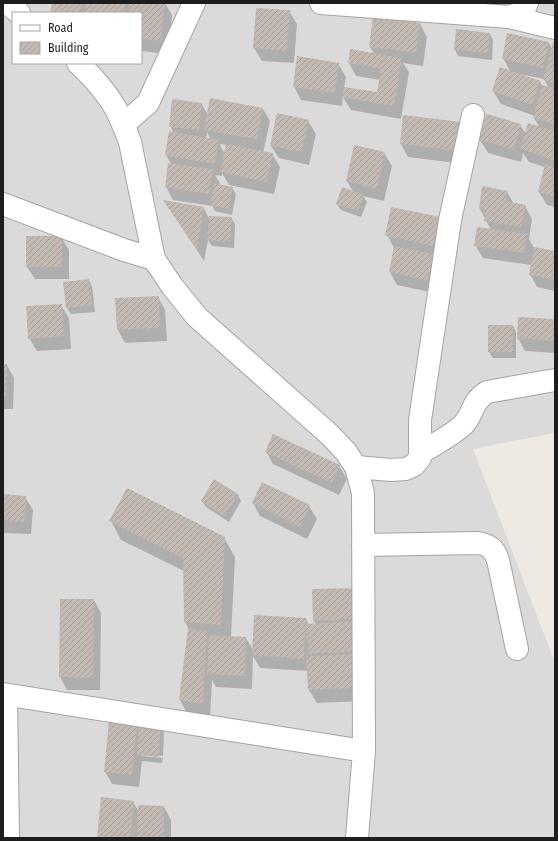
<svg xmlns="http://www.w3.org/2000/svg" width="558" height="841" font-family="'Fira Sans Condensed',sans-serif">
	<defs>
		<pattern id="building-hatch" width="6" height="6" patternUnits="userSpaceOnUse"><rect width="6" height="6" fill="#c2bab3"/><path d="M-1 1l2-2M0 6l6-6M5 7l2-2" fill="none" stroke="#a69f9a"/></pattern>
	</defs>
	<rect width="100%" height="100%" fill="#eeeae3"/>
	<path fill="#dbdada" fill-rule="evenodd" d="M3,3H555V433L473,449L555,663V838H3ZM13,13H141V63H13Z"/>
	<path fill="#0003" fill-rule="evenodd" d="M53,3H129L132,8V3H165L172,15L168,54L141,51V13H51Z
		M427,3H507L504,26Z
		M289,11L297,24L294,63L262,61L254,48Z
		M420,24L427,37L423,66L403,63L409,72L401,119L351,110L343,97L342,106L301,100L294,87L338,64L346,77L344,88L377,93L380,80L356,76L349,63L374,54L370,47Z
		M490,34L493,40L492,60L458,56L455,50Z
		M549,43L552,49L555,44V207L547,205L539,192L545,167L529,162L523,153L521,162L488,153L480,140L520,125L526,134L540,128L534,118L535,116L501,104L493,91L510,71L503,58ZM524,75L544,79L549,88L542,86L540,81L524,76Z
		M201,103L208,115L263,109L270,121L263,153L272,154L280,167L274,194L229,185L222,173V176L215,175L220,183L219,185L232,188L236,194L232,215L215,211L212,206L173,200L166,187L169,164H171L166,155L169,133H174L170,126ZM207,132L211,140L206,139ZM220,144L227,145L225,154L221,147Z
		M308,121L316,134L309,165L279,158L271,146Z
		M460,123L464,164L408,157L401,144Z
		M384,153L392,166L384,201L363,196L367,202L361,217L341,210L337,204L353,192L347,181Z
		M507,192L514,204L525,206L532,219L529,239L534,248L555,252V291L537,287L530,274L531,265L483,258L475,245L491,230L480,209Z
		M165,201L204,208L208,217L231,218L235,224L234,248L212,246L208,240L204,261Z
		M439,218L444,295L397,285L390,272L394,248L387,235Z
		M61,237L69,250V279H35L27,267Z
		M89,280L92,287L95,312L71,314L67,308Z
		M158,297L165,310L167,341L125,343L118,330Z
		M61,305L69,318L71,349L37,351L29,338Z
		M519,318L555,320V353L525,351L518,338Z
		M513,326L516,332V358H493L489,352Z
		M3,365H7L14,378L13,409H3Z
		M266,451L339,466L347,479L339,495L273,464Z
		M214,480L238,495L241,501L229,522L206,507L202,501Z
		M3,495L25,497L33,510L31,534L3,533Z
		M253,503L309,506L317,519L307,539L260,516Z
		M111,521L224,538L235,557L231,637L246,638L253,650L306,619L309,625L316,624L314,621L361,589L364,701L317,703L309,690L308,671L260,668L253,656L252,689L216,687L212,680L210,717L187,713L180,700L189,630L185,622L184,571L121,540Z
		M94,600L101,613L100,690H67L60,677Z
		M137,724L140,730L161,725L164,732L163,756L142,754V756L163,758L162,763L142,761L139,787L112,784L105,771Z
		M133,802L139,812L164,807L171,820V838H98Z"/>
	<path fill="url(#building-hatch)" d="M52,3H82L80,13H50Z
		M86,3H125L124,13H85Z
		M131,3H165L161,41L141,39V13H130Z
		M256,8L290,10L287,51L253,48Z
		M373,16L420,23L416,53L369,47Z
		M456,29L490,33L488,53L454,50Z
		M507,33L549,42L543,68L502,59Z
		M553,42L555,43V83L543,80Z
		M350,49L402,58L394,106L342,97L344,87L377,92L381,69L348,63Z
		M297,56L339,63L335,93L293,87Z
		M500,67L540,81L532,105L492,91Z
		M542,85L555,88V124L533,118Z
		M210,98L263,108L257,139L204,130Z
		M172,99L202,103L199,130L169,127Z
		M277,113L309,120L302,152L270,146Z
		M486,114L521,124L514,150L479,140Z
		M403,115L461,122L457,151L400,144Z
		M528,123L555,131V161L520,149Z
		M169,131L219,140L215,164L165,155Z
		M226,144L273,153L267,182L220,172Z
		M354,145L385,152L377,189L346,181Z
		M168,163L213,169L209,194L165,187Z
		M545,164L555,166V197L538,192Z
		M214,183L233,187L229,209L210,205Z
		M482,186L508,191L506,201L526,205L521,227L484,221L486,210L479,209Z
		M342,187L364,195L358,211L336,204Z
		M163,200L204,207L197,250Z
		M391,207L440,217L434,246L385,236Z
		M209,216L232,217L230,242L207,240Z
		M477,227L527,234L524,253L474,246Z
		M26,236H62V267H26Z
		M394,246L443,256L437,283L389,272Z
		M534,247L555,251V280L529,275Z
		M89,279L92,305L66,308L63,282Z
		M159,296L160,328L117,330L115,298Z
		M62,304L64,336L28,339L26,306Z
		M518,317L555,319L554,341L517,338Z
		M488,325H513V352H488Z
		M3,364H7L6,397H3Z
		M273,434L340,465L332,483L265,452Z
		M214,479L238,494L225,516L201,501Z
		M262,482L310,505L300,527L252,503Z
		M127,488L225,537L221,625L184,622L183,558L109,521Z
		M3,494L26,496L24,522L3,520Z
		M362,588L363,619L313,621L312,589Z
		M60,599H94L93,678L59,677Z
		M254,615L306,618L304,659L252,655Z
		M356,621L358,651L308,654L306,624Z
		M188,628L207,631L203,704L179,700Z
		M209,635L246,637L245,676L207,674Z
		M355,654L357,688L308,690L306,656Z
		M109,720L137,723L132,775L104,772Z
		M139,723L161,724L159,757L137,755Z
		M101,797L134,801L130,838H97Z
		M138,805L164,806V838H137Z"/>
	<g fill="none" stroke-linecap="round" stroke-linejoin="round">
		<g stroke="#a4a4a4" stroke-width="24">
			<path id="street" d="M7,3L19,13
				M321,3L509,17L523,12L527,3
				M509,17L555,28
				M78,63C89,73 105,91 113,104C120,115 125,129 130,142L154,259L172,286L197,317L330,435L346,452L356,467L363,493L364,751L357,838
				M123,125L148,103L194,3
				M3,204L124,250L154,259
				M420,453C435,444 451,436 463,425C474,414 471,402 487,392L555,380
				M356,467L391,470L406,469L414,465L420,458V420L450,220L473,115
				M363,545L478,543C490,545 494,549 498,560L517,649
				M3,694L364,751
				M6,695L8,838"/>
		</g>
		<use href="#street" stroke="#fff" stroke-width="22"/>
	</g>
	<rect width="558" height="841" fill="none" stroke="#1d1d1d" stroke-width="8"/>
	<rect x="12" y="12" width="130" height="52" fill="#ffffff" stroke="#a5a5a5"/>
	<rect x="20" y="25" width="20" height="6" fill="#ffffff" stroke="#a5a5a5"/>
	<text x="48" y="32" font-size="12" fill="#1d1d1d">Road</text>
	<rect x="20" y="42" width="20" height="12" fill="url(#building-hatch)" stroke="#a5a5a5"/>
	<text x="48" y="52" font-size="12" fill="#1d1d1d">Building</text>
</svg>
